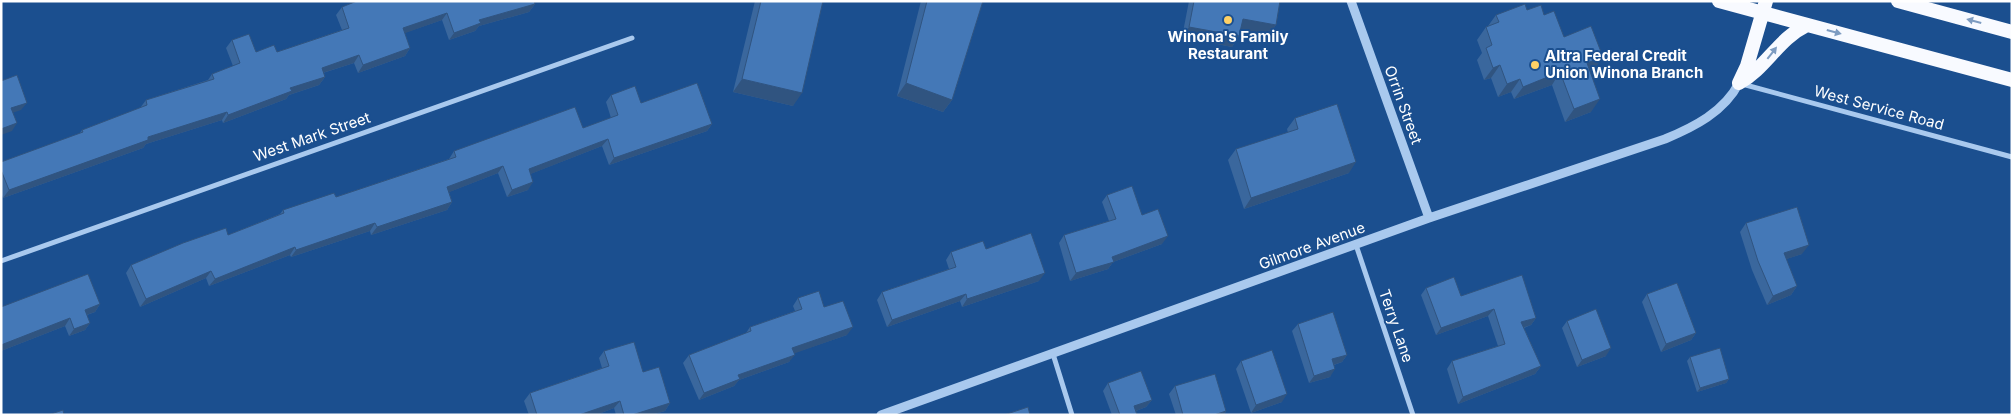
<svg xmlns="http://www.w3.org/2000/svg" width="2013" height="416" font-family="Inter,sans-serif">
	<rect width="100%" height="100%" fill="#1b4f8f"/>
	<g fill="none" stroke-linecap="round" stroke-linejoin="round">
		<path stroke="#a9c9ee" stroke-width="5" d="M1742,84L2012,157
			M1356,245L1413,415
			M1,261L632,38
			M1053,354L1072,415"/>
		<path stroke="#a9c9ee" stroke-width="9" d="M1351,1L1429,218
			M881,415L1429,218L1665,139C1694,127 1724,112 1739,83"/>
		<path stroke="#f8faff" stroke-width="14" d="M1719,1L2012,80
			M1898,1L2012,32
			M1739,83C1766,68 1778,39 1807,25
			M1739,83L1747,66L1766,1"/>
	</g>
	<path fill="#3a679d" d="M755,1H823L793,106L733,92Z
		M921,1H983L952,100L943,112L897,96Z
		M1189,1H1280L1276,25L1268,36L1241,30L1239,36L1232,47L1182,37Z
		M535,4L529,12L479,26L475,31L449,40L442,20L404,33L410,48L405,56L358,73L354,63L323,73L325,77L319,85L289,95L286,99L223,123L222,120L146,144L143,148L3,198L1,192V162L79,134L82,130L140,108L146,100L208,80L212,74L233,66L226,48L232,40L256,52H277L342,30L336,15L342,7Z
		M1527,10L1544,15L1594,70L1590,71L1591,112L1565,122L1552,85L1514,99L1511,92L1498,97L1491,78L1484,80L1477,60L1482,53L1477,40L1486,27L1488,26L1496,15Z
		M611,95L712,124L707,131L609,165L602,146L530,174L528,190L507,197L498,173L449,192L452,202L447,210L371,235L370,231L291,257L290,255L209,286L206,278L140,307L126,273L131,265L228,235L280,214L283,210L336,197L449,159L454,151L583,128L611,118L606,102Z
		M1295,118L1349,173L1244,209L1228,160L1236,149L1288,133L1287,129Z
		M1107,195L1142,215L1162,244L1113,262L1108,269L1070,281L1059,243L1064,235L1109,221L1102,202Z
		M1746,223L1802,254L1786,259L1797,286L1791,295L1767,305L1752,270L1740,232Z
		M986,249L1039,281L962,307L960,301L887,327L877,300L882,292L949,269L946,260L951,252Z
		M1426,288L1461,296L1536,318L1531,325L1524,328L1541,366L1535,374L1458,404L1447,369L1452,361L1498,346L1488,316L1436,335L1421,295Z
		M1647,294L1696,333L1691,340L1661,352L1642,302Z
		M798,298L824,307L847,335L794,353L789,362L739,380L734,386L699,400L683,363L689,355L746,333L750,327L795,311L793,306Z
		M100,304L95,312L87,315L90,323L85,330L69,336L65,326L1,351V307Z
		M1567,321L1606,356L1577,367L1562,328Z
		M1298,324L1347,355L1342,362L1334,365L1330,377L1309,383L1292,331Z
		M604,351L643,372L670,403L665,411L651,415H616L614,408L596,415H529L524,401L530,393L602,368L599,358Z
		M1690,357L1729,379L1726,383L1697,392L1687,361Z
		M1241,361L1282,402L1251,413L1236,369Z
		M1108,383L1152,400L1146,407L1136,411L1137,415H1112L1103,391Z
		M1175,386L1226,411L1224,415H1176L1169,394Z"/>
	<path fill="#305480" d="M535,4L529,12L479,26L475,31L449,40L454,33L479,20Z
		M447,13L442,20L397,36L403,28Z
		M1243,19L1276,25L1268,36L1235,29Z
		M1189,27L1239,36L1232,47L1182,37Z
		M410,48L405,56L358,73L363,65Z
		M359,55L354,63L316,75L322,68Z
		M1603,57L1594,70L1578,75L1587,63Z
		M1500,65L1491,78L1484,80L1493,68Z
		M1560,72L1552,85L1514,99L1523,87Z
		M325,77L319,85L289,95L286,99L223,123L228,115L290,88Z
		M742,79L802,93L793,106L733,92Z
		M1520,79L1511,92L1498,97L1507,84Z
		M906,83L952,100L943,112L897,96Z
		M1600,99L1591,112L1565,122L1574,109Z
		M27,103L21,110L6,115L11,108Z
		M227,112L222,120L146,144L143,148L3,198L9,190L148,137Z
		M17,123L12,131L1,135V129Z
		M712,124L707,131L609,165L614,158Z
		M608,139L602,146L523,177L529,169Z
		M1356,162L1349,173L1244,209L1251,198Z
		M503,166L498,173L442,195L447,187Z
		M533,182L528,190L507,197L512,190Z
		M452,202L447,210L371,235L377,227Z
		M375,223L370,231L291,257L296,250Z
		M1168,236L1162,244L1113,262L1108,269L1070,281L1076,273L1112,257Z
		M1809,245L1802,254L1778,262L1784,253Z
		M295,247L290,255L209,286L215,279Z
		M211,271L206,278L140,307L146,299Z
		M1045,273L1039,281L962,307L967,299Z
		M1797,286L1791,295L1767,305L1773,296Z
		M966,294L960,301L887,327L892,320Z
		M100,304L95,312L80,317L85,310Z
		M1494,309L1488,316L1436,335L1441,328Z
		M70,318L65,326L1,351V345Z
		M1536,318L1531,325L1516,330L1521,322Z
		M90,323L85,330L69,336L74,329Z
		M853,327L847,335L787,356L792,348Z
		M1696,333L1691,340L1661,352L1666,344Z
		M1611,348L1606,356L1577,367L1582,360Z
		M795,355L789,362L739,380L734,386L699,400L704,393L738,375Z
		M1347,355L1342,362L1327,367L1332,359Z
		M1541,366L1535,374L1458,404L1463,397Z
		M1335,369L1330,377L1309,383L1314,376Z
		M1729,379L1726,383L1697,392L1700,388Z
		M1287,394L1282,402L1251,413L1256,405Z
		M1152,400L1146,407L1128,414L1134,406Z
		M620,401L614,408L596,415H579Z
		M670,403L665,411L651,415H632Z
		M1226,411L1224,415H1214Z"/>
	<path fill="#4478b7" stroke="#305480" d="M357,1H534L535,4L479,20L481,23L454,33L447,13L403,28L410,48L363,65L359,55L322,68L325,77L290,88L292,91L228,115L227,112L148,137V140L9,190L1,170V162L83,132L82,130L147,105L146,100L214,79L212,74L240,63L232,40L249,34L256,52L274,45L277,52L349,28L342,7Z
		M761,1H823L802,93L742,79Z
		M927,1H983L952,100L906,83Z
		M1194,1H1280L1276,25L1243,19L1239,36L1189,27Z
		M1525,4L1527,10L1541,5L1544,15L1554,11L1564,37L1591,26L1603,57L1587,63L1600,99L1574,109L1560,72L1523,87L1520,79L1507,84L1500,65L1493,68L1486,48L1492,45L1486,27L1499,22L1496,15Z
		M17,75L27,103L11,108L17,123L1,129V81Z
		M697,83L712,124L614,158L608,139L529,169L533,182L512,190L503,166L447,187L452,202L377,227L375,223L296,250L295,247L215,279L211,271L146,299L131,265L183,243L226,228L228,235L284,213L283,210L334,193L336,197L456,157L454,151L575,107L583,128L618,115L611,95L635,86L641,103Z
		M1337,104L1356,162L1251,198L1236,149L1298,129L1295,118Z
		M1132,186L1142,215L1158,209L1168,236L1112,257L1114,262L1076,273L1064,235L1116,219L1107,195Z
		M1797,207L1809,245L1784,253L1797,286L1773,296L1758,261L1746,223Z
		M1031,233L1045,273L967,299L966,294L892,320L882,292L956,267L951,252L983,241L986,249Z
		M88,274L100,304L85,310L90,323L74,329L70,318L1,345V307Z
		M1522,275L1536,318L1521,322L1541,366L1463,397L1452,361L1505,344L1494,309L1441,328L1426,288L1454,277L1461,296Z
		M1677,283L1696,333L1666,344L1647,294Z
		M819,291L824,307L843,301L853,327L792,348L795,355L738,375L740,379L704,393L689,355L751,331L750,327L802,309L798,298Z
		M1596,309L1611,348L1582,360L1567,321Z
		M1333,312L1347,355L1332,359L1335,369L1314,376L1298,324Z
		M634,342L643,372L659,367L670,403L632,415H624L620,401L579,415H537L530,393L609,366L604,351Z
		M1720,348L1729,379L1700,388L1690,357Z
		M1272,350L1287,394L1256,405L1241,361Z
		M1141,371L1152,400L1134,406L1137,415H1120L1108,383Z
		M1215,374L1226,411L1214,415H1183L1175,386Z
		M1028,407L1030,415H1004Z
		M63,410L64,415H48Z"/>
	<defs><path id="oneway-solid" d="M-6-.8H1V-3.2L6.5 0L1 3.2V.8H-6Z" transform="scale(1.25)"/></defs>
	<g fill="#7e9cc1">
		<use href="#oneway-solid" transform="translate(1974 21) rotate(-165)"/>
		<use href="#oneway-solid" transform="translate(1834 32) rotate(15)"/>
		<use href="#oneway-solid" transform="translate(1772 53) rotate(-52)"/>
	</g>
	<g fill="#ffd166" stroke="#1b4f8f" stroke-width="2">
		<circle cx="1228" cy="20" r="5"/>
		<circle cx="1535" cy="65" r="5"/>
	</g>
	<g text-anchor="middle" stroke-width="4" stroke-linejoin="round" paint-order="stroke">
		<g font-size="15" font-weight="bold" fill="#fff" stroke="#1b4f8f">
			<text x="1228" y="42">Winona's Family<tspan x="1228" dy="17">Restaurant</tspan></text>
			<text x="1545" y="61" text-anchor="start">Altra Federal Credit<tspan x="1545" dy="17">Union Winona Branch</tspan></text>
		</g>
		<g font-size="15" fill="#fff" stroke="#1b4f8f">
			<text transform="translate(1403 105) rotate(70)" y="5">Orrin Street</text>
			<text transform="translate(1879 108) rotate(15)" y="5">West Service Road</text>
			<text transform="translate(312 137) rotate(-19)" y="5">West Mark Street</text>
			<text transform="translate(1312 246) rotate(-20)" y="5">Gilmore Avenue</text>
			<text transform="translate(1396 326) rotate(71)" y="5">Terry Lane</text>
		</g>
	</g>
	<rect width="2013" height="416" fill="none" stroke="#ffffff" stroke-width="5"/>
</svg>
